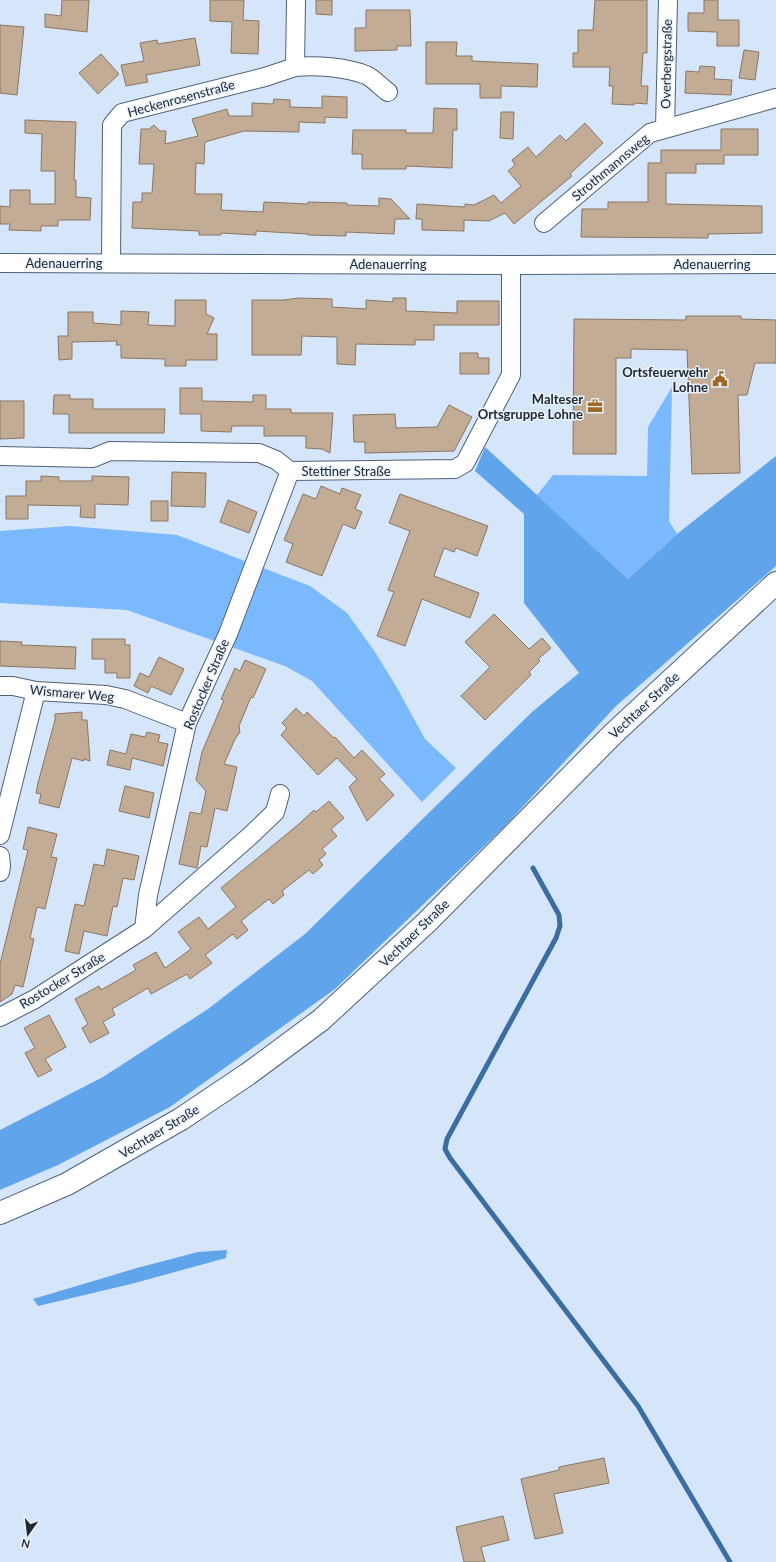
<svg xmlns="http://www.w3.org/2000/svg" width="776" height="1562" font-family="Lato,sans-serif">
	<rect width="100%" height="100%" fill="#d5e6fa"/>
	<path fill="#7ab9fe" d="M672,387L669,521L677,534L628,579L537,495L553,475L647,476L648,427Z
		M69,526L177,535L310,586L347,613L375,652L396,686L425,739L456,768L422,802L312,681L285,666L127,610L0,603V531Z"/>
	<path fill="#60a4ec" d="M485,447L628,579L677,534L776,456V566L616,706L504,827L335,989L170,1107L58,1165L0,1190V1130L103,1077L208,1009L305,934L532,712L579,673L524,603V514L475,471Z
		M227,1250L226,1258L131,1284L38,1306L33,1299L137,1268L198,1252Z"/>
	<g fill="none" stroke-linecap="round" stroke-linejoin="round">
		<path stroke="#3c6da2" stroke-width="5" d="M533,868L559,915L560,926L556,938L447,1139L445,1149L450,1158L638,1406L730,1562"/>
	</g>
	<path fill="#c2ac95" stroke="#8a7560" d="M62,0H89L87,32L45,27V14L61,16Z
		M210,0H244L243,20L259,21L258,54L231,53L232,22L210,21Z
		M316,0H332V15L316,14Z
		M595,0H647V53H643L641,86H648L647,104L634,103V105L612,104L613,86H609L610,67H573V53H578V30H593Z
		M704,0H718V20H739V46H717V32L688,31V13H704Z
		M366,10H410L411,46H397V50L355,51V28H366Z
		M0,25L24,27L17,95L0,93Z
		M195,38L200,65L146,75L148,82L126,86L121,65L144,61L140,43L157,40L158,44Z
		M426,42H457L456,56H472V61L538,64L537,87L501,86V98H480V84H426Z
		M744,50L759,52L755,80L739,78Z
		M101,54L119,74L98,94L79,73Z
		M700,66L715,67L714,79L732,80L731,95L685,93L686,71L699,72Z
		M322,96L347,97V118L325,117V123L299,122V132L244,131L205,142L204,164L196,163L195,194H222L221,210L263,212L264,202L308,204V202L347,203V205L379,206V198L391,199L410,219H395L394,234L346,232V236L308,235V234L256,231V235L221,233V235H199V231L132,228L133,202H142V193H152L154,164H139L141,129H149L154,125L160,131H166L165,144L198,136L192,119L227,109L229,116H252V103L273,104L274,99L290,100V107L322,108Z
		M434,108L457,109V130H453L452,168L406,166V169H362V154H352L353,130H406V133H433Z
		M501,112H514L513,139L500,138Z
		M25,120L76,122L74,180H76V197L91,198L90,220H58V226H41V231L9,230L10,224H0V206L10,207V190H30V204H55V171H41L42,134L25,133Z
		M585,123L603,143L570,174L572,176L514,224L505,213L489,221L464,220V231L422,230V219H416L417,204L465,207V204L474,205L494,195L501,203L521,186L508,171L515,165L512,160L528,147L536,157L560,135L566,141Z
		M721,129H758V155H724V164H696V173H666V204L762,206V233L708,234V238L581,237L582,209H608V202H648V163H661V150H721Z
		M299,298L332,299V307L366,309V300L393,302V298H406V311L457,313V301H499V325H434V340H415V345L356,344L355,365L337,364V337L302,336L301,355H252V300H284Z
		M175,300H206V314L214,318L207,334H217V360H186V366H165V359L121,358V345H116L117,341L72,342V359L59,360L58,336H68V312H93V323L121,325V311L149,312L148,325L175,326Z
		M686,316H741V319L776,320V363H755L747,395H738L740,473L692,474L687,350L631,349V358H616V454H573L574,319L686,320Z
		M460,353H478V358H489V374H460Z
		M180,388H202V401L253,402V395H266V409H291V413H333L330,453L322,449L306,448V436H264V426H232L231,432L201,431V414H180Z
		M54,395H70V399H93V409H165L164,433H69V414H53Z
		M0,401H24V438L0,439Z
		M449,405L472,417L454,451L365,453V442H354L353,415L395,414L396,428L437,427Z
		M172,472L206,473L205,507L171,506Z
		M41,476L59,477V481H92V476L129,477L128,505L95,504V518L80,517L81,506L28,505V519H6V496H26V481H41Z
		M321,486L340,494L342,488L361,495L355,509L362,512L355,529L343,524L322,576L286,562L293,544L284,540L303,494L316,499Z
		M400,494L488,526L477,556L456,548L454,552L444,548L434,576L479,593L470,618L422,599L405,646L377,636L394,592L388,590L410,531L389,523Z
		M228,500L257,512L249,533L220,522Z
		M151,501H168V521H151Z
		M494,614L529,649L542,638L551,648L538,659L540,661L529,672L531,675L485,720L461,696L490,667L465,642Z
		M92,639H125V645H130V678H117V673H105V659H92Z
		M0,641L22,642L21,645L76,647L75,669L0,666Z
		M159,657L184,669L171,695L151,686L148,693L134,686L140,673L149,677Z
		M245,660L266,669L253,698L251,697L239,726L240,732L235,739L224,764L237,767L227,811L215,808L207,847L201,846L197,868L179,864L190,812L201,814L206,791L196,780L202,752L224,700L221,699L235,668L240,671Z
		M296,708L304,716L307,712L334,738L335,737L354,758L362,750L385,774L379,779L394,795L367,821L349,787L357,779L337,758L318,775L281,735L287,728L282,723Z
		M82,712V720H87L90,761L84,759V761L72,758L59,808L39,803L41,794L36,793L38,783L55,720V714Z
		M147,732L160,735L158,742L168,744L163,766L132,758L130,770L107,765L110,750L126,754L131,734L145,737Z
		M125,786L154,793L149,818L119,811Z
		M329,801L344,818L331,829L337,836L322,849L326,854L319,860L323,865L313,874L309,870L282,891L284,895L273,904L269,899L241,921L248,930L237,939L233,934L205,955L212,963L190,979L187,974L151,994L148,988L112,1009L115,1015L103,1022L109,1033L90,1043L82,1028L88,1024L75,999L99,986L101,990L136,970L133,965L156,952L165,968L191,949L178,932L199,917L208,929L236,907L221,888L299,824L314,810L316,812Z
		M28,827L57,834L51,857L57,858L45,909L37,907L30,938L34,939L23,987L15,985L12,994L0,1002V964L28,850L23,849Z
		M107,849L139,856L134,880L123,878L117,907L113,906L107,936L84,931L79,954L65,951L75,904L84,906L94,864L104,866Z
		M49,1015L66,1047L45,1059L52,1070L38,1077L25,1053L35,1048L24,1028Z
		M604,1458L609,1483L554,1494L563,1533L535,1539L521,1479L559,1470V1467Z
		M503,1516L509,1540L481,1547L485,1562H464L456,1527Z"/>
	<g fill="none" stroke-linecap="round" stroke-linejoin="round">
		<g stroke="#4f6277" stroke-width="20">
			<path id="street" d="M295,67C317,65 345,67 366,75C373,78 381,87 388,92
				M665,128L668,0
				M544,223L650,133L776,98
				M0,263L511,265L776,264
				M111,263L112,125L122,113L265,77L295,67L296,0
				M0,456L93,458L110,451L259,453L276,460L290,471L455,469L465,463L511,375V265
				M0,686H13L36,691L106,695L125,699L187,723
				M0,835L36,691
				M0,856L1,866L0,872
				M144,929L148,895L187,723L228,634L290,471
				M0,1017L35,999L144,929L250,836L275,812L280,794"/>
		</g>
		<g stroke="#4f6277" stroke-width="24">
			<path id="secondary" d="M0,1213L67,1184L181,1119L248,1074L321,1020L427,922L614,733L776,583"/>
		</g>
		<use href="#street" stroke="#fff" stroke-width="18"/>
		<use href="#secondary" stroke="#fff" stroke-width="22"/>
	</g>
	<defs>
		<g id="civic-bare" transform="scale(1.2)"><path d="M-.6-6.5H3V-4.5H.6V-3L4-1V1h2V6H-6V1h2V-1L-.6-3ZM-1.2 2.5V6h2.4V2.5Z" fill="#9f6823" stroke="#e9f2fc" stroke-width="2.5" paint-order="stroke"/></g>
		<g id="office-bare" transform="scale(1.2)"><path d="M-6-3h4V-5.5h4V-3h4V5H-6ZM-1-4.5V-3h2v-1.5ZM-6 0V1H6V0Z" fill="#9f6823" stroke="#e9f2fc" stroke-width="2.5" paint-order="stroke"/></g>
	</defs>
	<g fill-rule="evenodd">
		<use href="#civic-bare" x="720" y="379"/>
		<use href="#office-bare" x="595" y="406"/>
	</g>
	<g text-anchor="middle" stroke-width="3" stroke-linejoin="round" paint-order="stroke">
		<g font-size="13" fill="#212a33" stroke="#e9f2fc">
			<text transform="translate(666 64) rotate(-89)" y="5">Overbergstraße</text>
			<text transform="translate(181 98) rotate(-15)" y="5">Heckenrosenstraße</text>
			<text transform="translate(610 167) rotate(-40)" y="5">Strothmannsweg</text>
			<text x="64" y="268">Adenauerring</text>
			<text x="388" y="269">Adenauerring</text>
			<text x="712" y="269">Adenauerring</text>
			<text x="346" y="476">Stettiner Straße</text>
			<text transform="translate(206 684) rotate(-67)" y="5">Rostocker Straße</text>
			<text transform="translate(72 693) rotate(5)" y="5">Wismarer Weg</text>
			<text transform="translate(644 705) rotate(-43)" y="5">Vechtaer Straße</text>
			<text transform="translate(414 933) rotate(-44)" y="5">Vechtaer Straße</text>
			<text transform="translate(62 980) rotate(-31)" y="5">Rostocker Straße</text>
			<text transform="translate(159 1131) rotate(-31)" y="5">Vechtaer Straße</text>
		</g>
		<g font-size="13" font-weight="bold" fill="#212a33" stroke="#e9f2fc" text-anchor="end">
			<text x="708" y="377">Ortsfeuerwehr<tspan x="708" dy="15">Lohne</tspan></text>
			<text x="583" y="404">Malteser<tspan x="583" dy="15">Ortsgruppe Lohne</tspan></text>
		</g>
	</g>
	<g transform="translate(28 1534) rotate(194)" stroke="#e9f2fc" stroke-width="3" paint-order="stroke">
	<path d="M0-3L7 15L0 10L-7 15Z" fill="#212a33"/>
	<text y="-6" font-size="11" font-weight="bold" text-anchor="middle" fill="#212a33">N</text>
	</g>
</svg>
